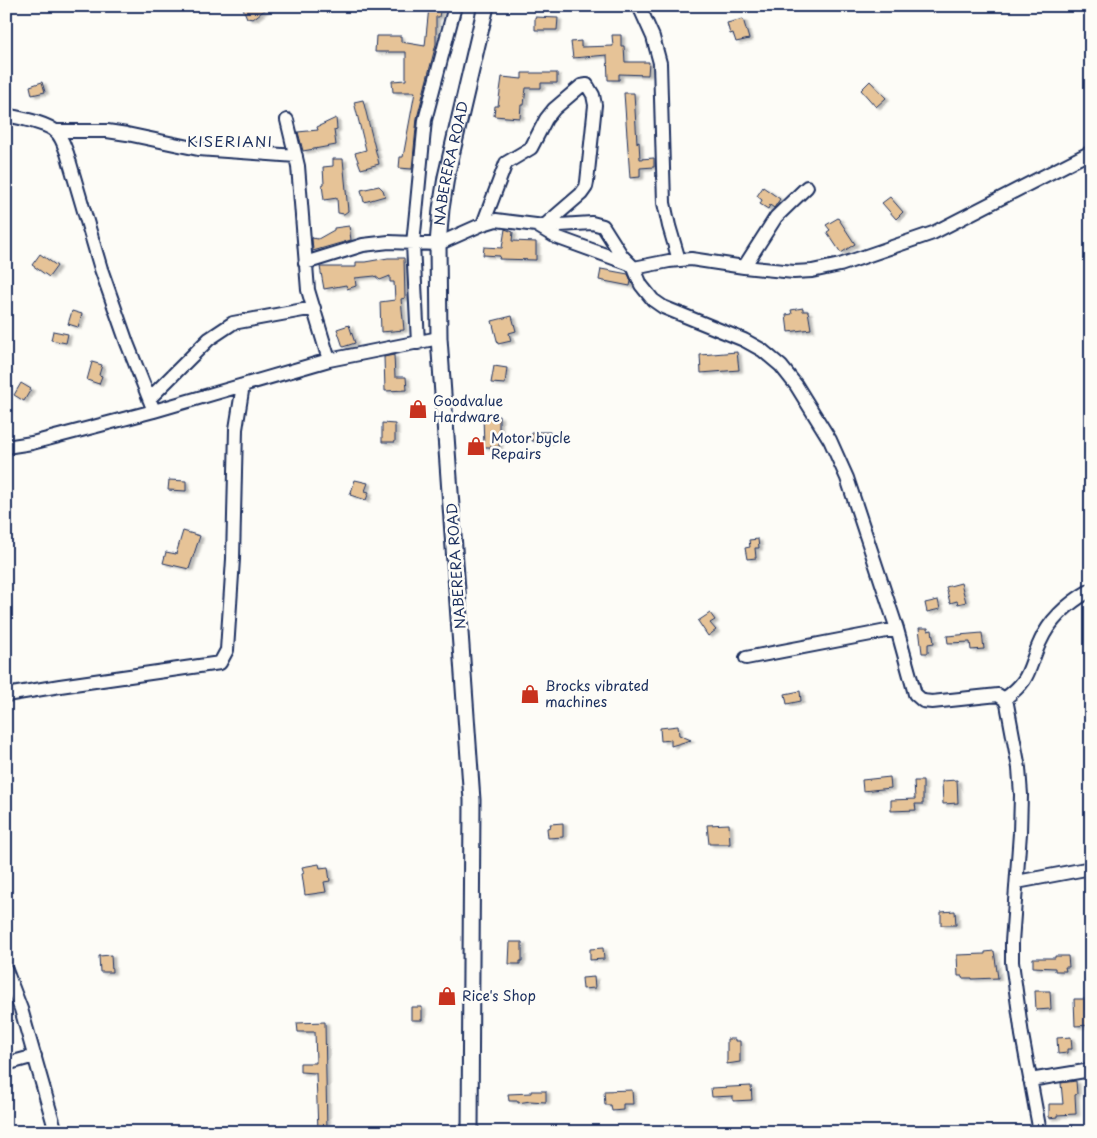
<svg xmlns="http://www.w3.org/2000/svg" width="1097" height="1138" font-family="'Playpen Sans',sans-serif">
	<defs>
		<filter id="shadow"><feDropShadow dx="3.5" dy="2" stdDeviation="1" flood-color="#0004"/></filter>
	</defs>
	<rect width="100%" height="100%" fill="#fdfcf7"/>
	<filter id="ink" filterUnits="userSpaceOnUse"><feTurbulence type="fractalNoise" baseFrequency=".02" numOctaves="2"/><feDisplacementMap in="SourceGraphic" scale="10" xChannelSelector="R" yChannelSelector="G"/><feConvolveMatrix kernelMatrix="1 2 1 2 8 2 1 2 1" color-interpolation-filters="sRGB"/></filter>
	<g filter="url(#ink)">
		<path fill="#e6c397" stroke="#1b2f5e" filter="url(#shadow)" d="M242,6H270L253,19L247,18Z
			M431,6H441L439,17H436V44L417,118L412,169L399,168L400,157H403L415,92H393L392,81L406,80V52H375L376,36H401V42L425,46L429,7L431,8Z
			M535,17L558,18L557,30H535Z
			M743,19L749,39L736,42L733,33L730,34L727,23Z
			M612,35H621V46H624L625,62H649L648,75L619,74V80H608L607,55L573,58L571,42L581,41V47L613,46Z
			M522,73H557V83H541V88H526L524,105H521L520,118L494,116L495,106H498L502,77L522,79Z
			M870,81L886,98L876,107L861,90Z
			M42,82L45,92L32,95L30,86Z
			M624,93H634L637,143L639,142L640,159L654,158V167L640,168V177L630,178Z
			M363,100L379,164L361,169L355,153L366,150L354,102Z
			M336,118L337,129L334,130L336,145L303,151L298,132L318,130L317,127Z
			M333,159H343L348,211L344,214L338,213L337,198L324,200L322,185L324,184L323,167L333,166Z
			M379,186L383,190L385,196L364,202L361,190Z
			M763,187L780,199L774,208L770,205L768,209L760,204L762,200L757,196Z
			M890,197L903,212L896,219L882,203Z
			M838,218L855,244L841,253L827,232L830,230L826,225Z
			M349,226L351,240L313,251L312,238L318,239L334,230V228Z
			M505,229L513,232L512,241L536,242V260L499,259L500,256L483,255L484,247L502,248Z
			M40,254L57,266L49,277L32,265Z
			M388,258H404L405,298L401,299L404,330L381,332L380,302L395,300L394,282H390V276L380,280L375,276L355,278L356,286L347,289L346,285L324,289L320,267H356V262H365Z
			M601,269L628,274L631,281L630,286L599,280Z
			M803,308V311H808L811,329L788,332L786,315L792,314L791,310Z
			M72,311L82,314L78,327L68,324Z
			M512,316L516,331L509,333L511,341L498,344L492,321Z
			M349,325L355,343L343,347L337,329Z
			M53,331L68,334L66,343L51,340Z
			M737,352L739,370L701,373L700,355Z
			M394,355L395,377H406L407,390L385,391L384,357Z
			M92,362L102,365L99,375L102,376L99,384L87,380Z
			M494,366L507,368L505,384L491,383Z
			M21,383L31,389L24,401L14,395Z
			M483,416H499V447H484Z
			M382,423L395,424V442H382Z
			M532,432H550L551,441H532Z
			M169,480L186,481V491L168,490Z
			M355,480L368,483L365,491L369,492L366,500L350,495Z
			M183,531L200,536L189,569L163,563L166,552L176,554Z
			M758,539L759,548H755L756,558L747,559L745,548L750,547L749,540Z
			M961,583L966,602L958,604L957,601L950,603L946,587Z
			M938,600L940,609L927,612L925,603Z
			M710,613L715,620L710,623L716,630L708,636L698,621Z
			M919,628H928V631L932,630L934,643L928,644V653H922Z
			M982,633L984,649L971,650L970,642L948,643L947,636Z
			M800,691L801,701L787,704L785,694Z
			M678,726L679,735L691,740L671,746V740L661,741L660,728Z
			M890,777L891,788L863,791L862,780Z
			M957,780L958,803L943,804L942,781Z
			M914,781H923V804H915L916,810L891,811V800L915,799Z
			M563,823V837L548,838L547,828L551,827L550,824Z
			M729,824L730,844H709L707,825Z
			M319,864L320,868L328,867L330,881L324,882L326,892L305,895L302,874L304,873L302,867Z
			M955,911L956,925H941V912Z
			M510,942H522V961H520V964H509Z
			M603,948L604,959L590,960V949Z
			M994,951L998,978L972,979V978H962V976H958L957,955L985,954V952Z
			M111,955L112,972H100L99,956Z
			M1055,956H1068L1069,967H1065L1066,971H1055V968L1033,967V958H1055Z
			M594,977L595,988L583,989L582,978Z
			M1035,991H1050L1051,1009L1036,1010Z
			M1074,999H1085V1010H1091V1025L1075,1026Z
			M411,1007H422V1020H411Z
			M325,1022L327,1132H318L316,1073L300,1072V1063H316L315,1032H298L297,1023Z
			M1071,1037L1072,1049H1067V1053L1058,1054L1057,1038Z
			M727,1039H735V1041H740V1062L727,1064Z
			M1076,1081L1077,1094L1075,1095L1076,1114L1057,1115V1117L1049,1118V1104H1063L1061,1083Z
			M751,1086L752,1100L733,1101V1096L712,1097L711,1088Z
			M632,1090L633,1104H623V1110L612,1111L611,1105H605L604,1091Z
			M531,1091H546V1102L530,1101L518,1103V1101H509L508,1094L531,1093Z"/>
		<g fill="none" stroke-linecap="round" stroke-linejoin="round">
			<g stroke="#1b2f5e" stroke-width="16">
				<path id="minor" d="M639,6L653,37L660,63L664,203L669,226L679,260
					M6,115C19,118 48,123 56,132C62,137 64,146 67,153L101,269L127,343L154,411
					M287,120L298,166L308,290L329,360
					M56,131H107L127,134L198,149L296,156
					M483,224L506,163L531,148L546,119L554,109L581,86L587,85L593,95L595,105L587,182L586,187L581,194L544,226
					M536,225L556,237L630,264
					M305,263L363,245L389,242L438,244L483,224L496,220L544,226L592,223L603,226L622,256L634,268L641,285L653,300L663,307L744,340L762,350L781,366L796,385L830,440L847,478L897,629L915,694L923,701L932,702L998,695L1004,699L1007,704L1019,768L1021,795L1020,833L1012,942V962L1022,1035L1040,1132
					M744,267L776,217L807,187
					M634,268L669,261L691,259L744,267L794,272L812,271L840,265L933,233L1091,152
					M418,343L413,244L425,120L455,6
					M149,399L209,339L233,323L314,308
					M6,447L32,443L154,411L329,360L439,338
					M746,658L897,629
					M6,695L60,686L220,663L227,650L233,559L236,429L243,385
					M1004,699C1032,679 1027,670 1040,642C1050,619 1070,602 1091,590
					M1017,882L1091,868
					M6,970L21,1009L56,1132
					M6,1064L35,1056
					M1030,1080L1091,1070"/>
			</g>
			<g stroke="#1b2f5e" stroke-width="19">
				<g id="tertiary">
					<path id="s1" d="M470,1132L472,800L439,338L438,244L441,209L446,177L486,6"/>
				</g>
			</g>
			<use href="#minor" stroke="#fdfcf7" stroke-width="12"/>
			<use href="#tertiary" stroke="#fdfcf7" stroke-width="15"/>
		</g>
	</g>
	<defs>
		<g id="shop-bare" transform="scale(1.5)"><path d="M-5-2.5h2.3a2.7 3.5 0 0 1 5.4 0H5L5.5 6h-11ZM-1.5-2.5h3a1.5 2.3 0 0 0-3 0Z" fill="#c8321e" stroke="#fdfcf7" stroke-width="2.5" paint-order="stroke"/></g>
	</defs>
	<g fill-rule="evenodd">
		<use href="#shop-bare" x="418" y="409"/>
		<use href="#shop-bare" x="476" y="446"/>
		<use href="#shop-bare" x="530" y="694"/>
		<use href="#shop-bare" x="447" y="996"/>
	</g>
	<g text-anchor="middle" stroke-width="5" stroke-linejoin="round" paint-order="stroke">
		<g font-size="14" fill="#1b2f5e" stroke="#fdfcf7">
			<text dy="5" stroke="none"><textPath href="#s1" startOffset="971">NABERERA ROAD</textPath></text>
			<text transform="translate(456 566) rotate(-94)" y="5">NABERERA ROAD</text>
		</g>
		<g font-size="14" fill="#1b2f5e" stroke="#fdfcf7" text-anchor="start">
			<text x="433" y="406">Goodvalue<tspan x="433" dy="16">Hardware</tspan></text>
			<text x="491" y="443">Motor bycle<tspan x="491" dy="16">Repairs</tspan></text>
			<text x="545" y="691">Brocks vibrated<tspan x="545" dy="16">machines</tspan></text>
			<text x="462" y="1001">Rice's Shop</text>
		</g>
		<g font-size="15" letter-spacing="1" fill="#1b2f5e" stroke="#fdfcf7">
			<text x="230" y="147">KISERIANI</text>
		</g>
	</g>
	<rect width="1097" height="1138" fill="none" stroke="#fdfcf7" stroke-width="25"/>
	<rect x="12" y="12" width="1072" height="1113" fill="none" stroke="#1b2f5e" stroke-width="2" filter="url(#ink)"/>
</svg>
